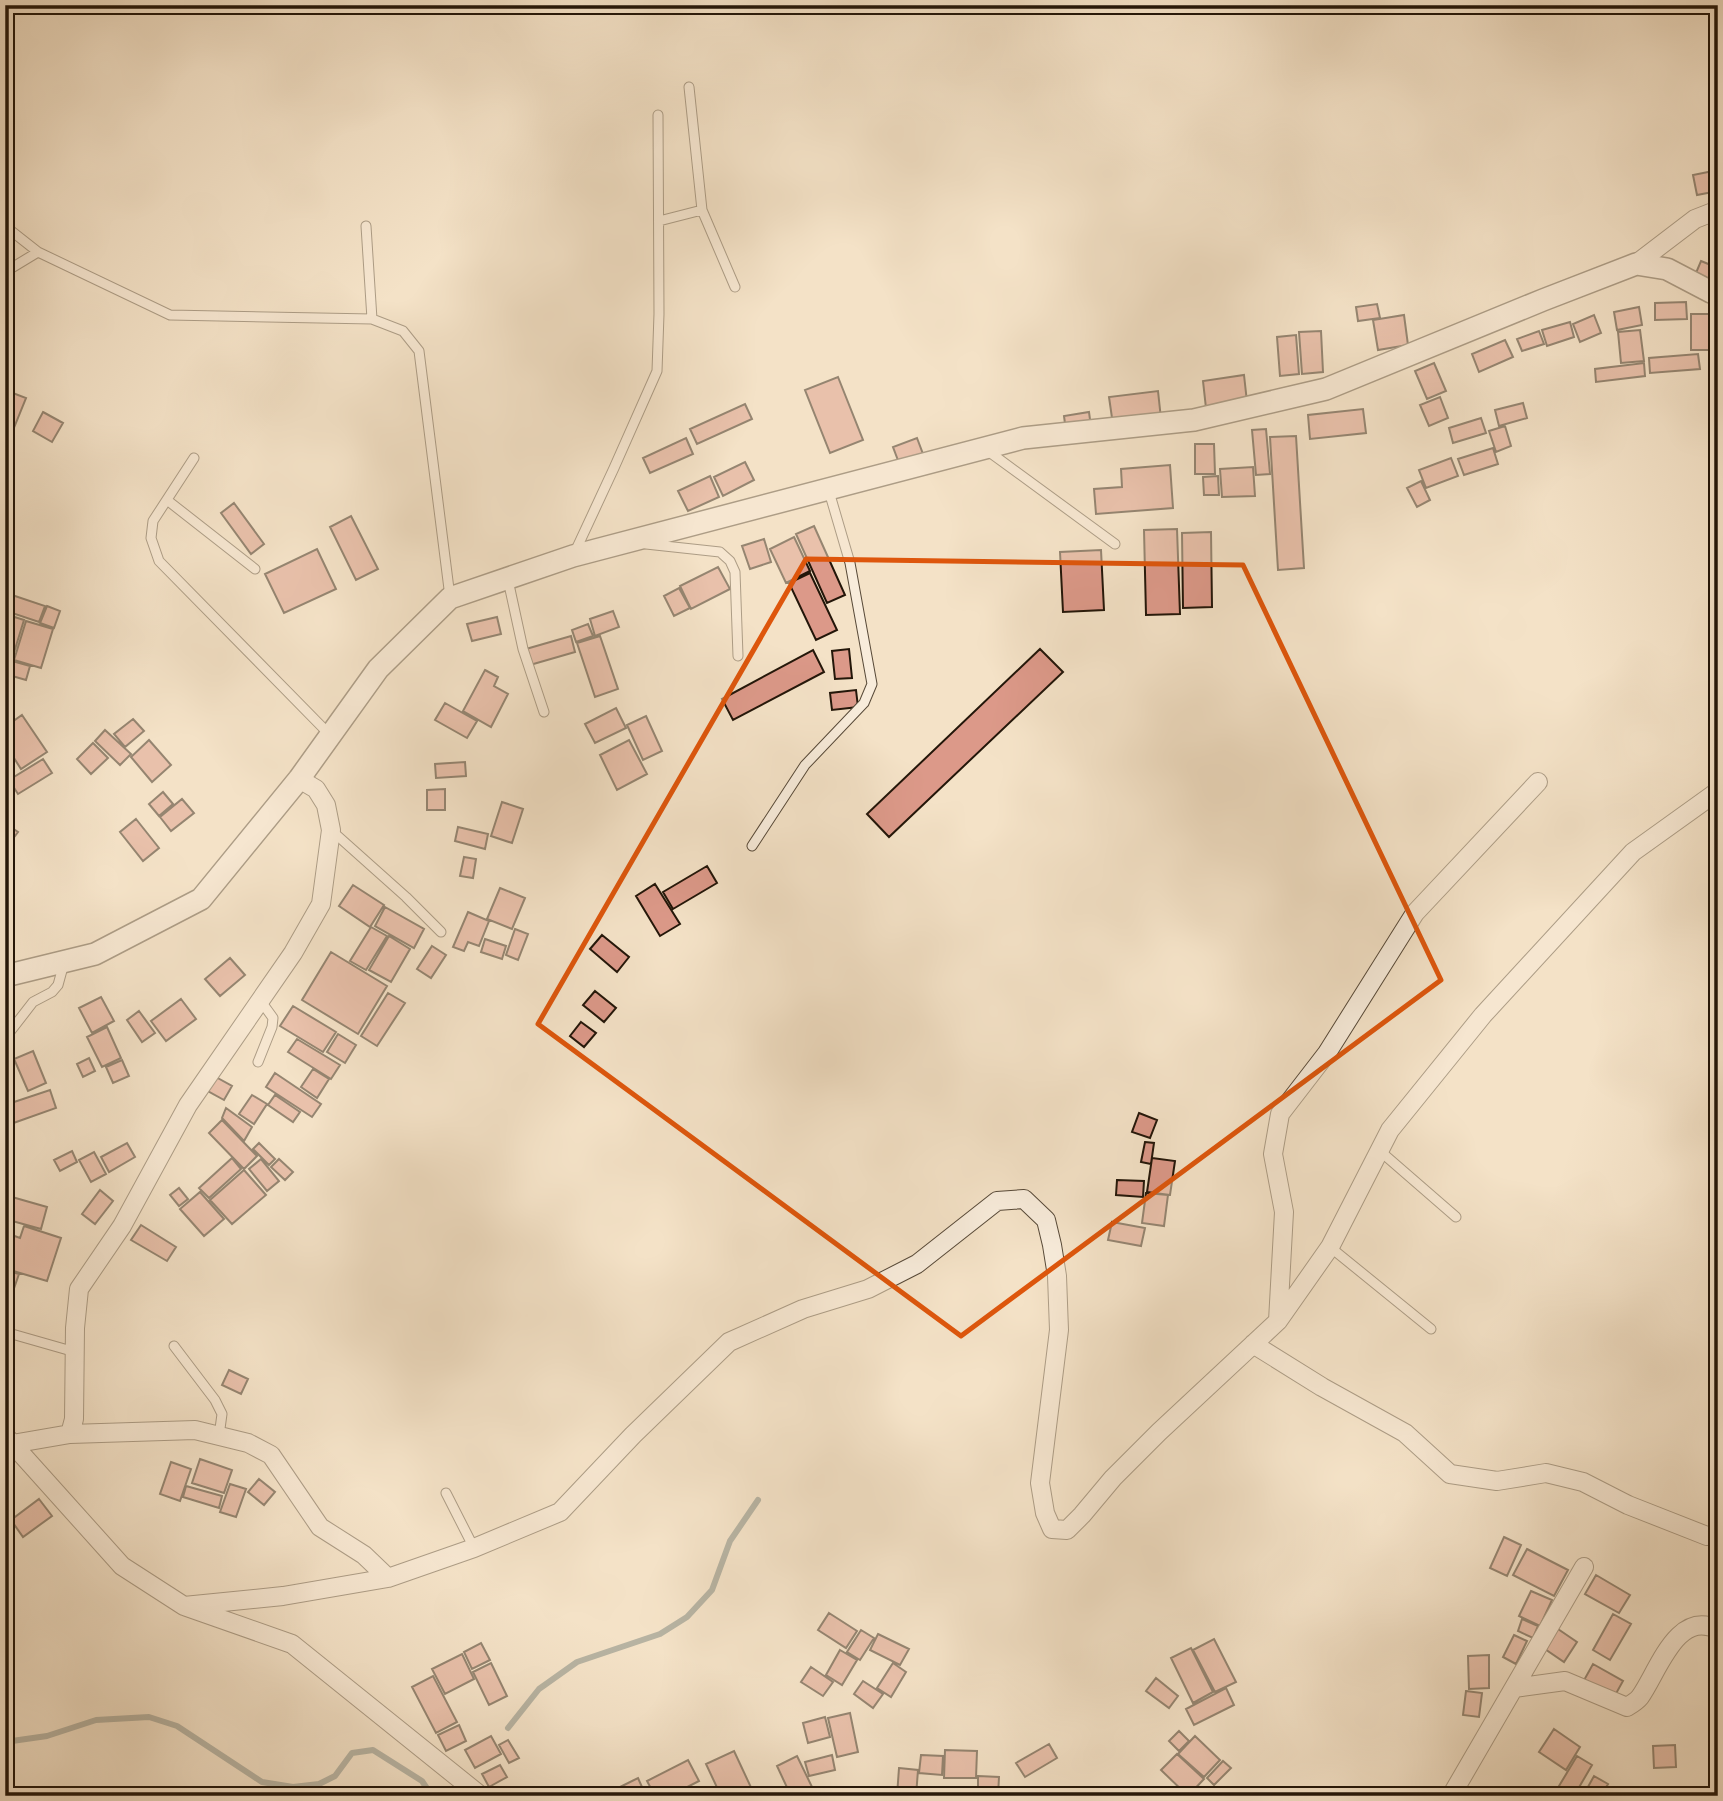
<svg xmlns="http://www.w3.org/2000/svg" width="1723" height="1801" font-family="'IM FELL French Canon',serif">
	<rect width="100%" height="100%" fill="#f4e2c7"/>
	<filter id="stains"><feTurbulence type="fractalNoise" baseFrequency=".00286" numOctaves="4"/><feColorMatrix values="0 0 0 0 .2 0 0 0 0 .09 0 0 0 0 .02 0 0 0 .5 -.17"/></filter>
	<radialGradient id="worn" r=".72"><stop offset=".6" stop-color="#630" stop-opacity="0"/><stop offset="1" stop-color="#630" stop-opacity=".3"/></radialGradient>
	<g fill="none" stroke-linecap="round" stroke-linejoin="round">
		<path stroke="#6d7a75" stroke-width="6" d="M508,1728L539,1689L577,1662L660,1634L687,1617L712,1590L730,1541L758,1500
			M5,1742L47,1736L96,1720L149,1717L177,1726L262,1782L293,1787L319,1784L335,1776L352,1753L373,1750L422,1781L432,1796
			M455,1796L459,1791"/>
	</g>
	<path fill="#dc9989" stroke="#231609" stroke-width="2" d="M1718,170V191L1697,195L1693,175Z
		M1701,261L1718,268V291L1693,280Z
		M1686,302L1687,319L1655,320V303Z
		M1377,304L1380,318L1358,321L1356,307Z
		M1639,307L1642,325L1617,330L1614,312Z
		M1691,314H1710V350H1691Z
		M1404,315L1408,345L1378,350L1373,320Z
		M1594,315L1601,333L1580,342L1573,324Z
		M1570,322L1574,337L1547,346L1542,330Z
		M1640,330L1644,361L1621,363L1618,332Z
		M1321,331L1323,372L1302,374L1299,332Z
		M1539,331L1544,344L1522,351L1517,339Z
		M1296,335L1299,374L1280,376L1277,337Z
		M1505,340L1513,357L1479,372L1472,354Z
		M1698,354L1700,369L1650,373L1649,358Z
		M1434,363L1446,391L1427,399L1415,371Z
		M1644,363L1645,376L1596,382L1595,369Z
		M1244,375L1247,402L1206,408L1203,381Z
		M838,377L863,440L830,453L805,390Z
		M5,390L26,398L5,450Z
		M1158,391L1161,419L1113,425L1109,397Z
		M1440,397L1448,418L1429,426L1420,405Z
		M1523,403L1527,418L1499,426L1495,410Z
		M745,404L752,419L697,444L690,429Z
		M1363,409L1366,433L1310,439L1308,415Z
		M43,412L63,423L52,442L33,431Z
		M1089,412L1091,427L1066,431L1064,416Z
		M1481,418L1486,433L1453,443L1449,428Z
		M1505,426L1511,446L1496,452L1489,431Z
		M1266,429L1270,474L1256,475L1252,430Z
		M1296,436L1304,568L1278,570L1270,437Z
		M686,438L693,454L650,473L643,458Z
		M917,438L923,454L899,463L893,447Z
		M1195,444H1214L1215,474H1195Z
		M1493,448L1498,464L1464,475L1458,459Z
		M1451,458L1458,476L1426,488L1419,470Z
		M745,462L754,480L723,496L714,477Z
		M1170,465L1173,508L1096,514L1094,489L1122,487L1121,469Z
		M1253,467L1255,496L1222,497L1220,469Z
		M710,476L719,497L688,511L678,491Z
		M1218,476L1219,495H1204L1203,477Z
		M1421,481L1430,500L1417,507L1407,488Z
		M234,503L264,544L251,554L221,513Z
		M351,516L378,569L356,580L330,527Z
		M814,526L845,595L827,603L796,534Z
		M1177,529L1180,614L1146,615L1144,530Z
		M1211,532L1212,607L1183,608L1182,533Z
		M794,537L810,571L786,583L770,549Z
		M764,539L771,562L750,569L742,546Z
		M317,549L336,589L284,613L265,574Z
		M1101,550L1104,610L1063,612L1060,552Z
		M718,567L730,589L691,609L680,586Z
		M810,573L837,630L816,640L789,583Z
		M679,588L690,608L674,616L664,596Z
		M12,595L45,606L39,622L6,611Z
		M47,606L60,611L54,628L40,623Z
		M613,611L619,627L595,636L590,619Z
		M5,614L24,620L12,659L5,657Z
		M497,617L501,634L472,641L467,624Z
		M26,621L53,629L41,668L14,660Z
		M588,624L593,636L576,642L572,630Z
		M571,636L575,652L530,665L526,649Z
		M600,636L618,689L595,697L577,643Z
		M849,649L852,678L835,679L832,651Z
		M1040,649L1063,672L889,837L867,814Z
		M813,650L824,672L733,720L722,699Z
		M5,659L30,666L26,680L5,674Z
		M485,670L498,677L494,686L508,694L491,727L463,711Z
		M856,690L858,707L832,710L830,693Z
		M445,703L477,721L467,738L435,720Z
		M616,708L626,728L595,743L585,724Z
		M22,715L47,752L21,769L5,744V727Z
		M646,716L662,751L643,760L627,725Z
		M133,719L144,731L125,747L114,734Z
		M105,730L131,754L120,765L95,741Z
		M149,740L171,765L152,782L131,757Z
		M629,740L647,774L617,790L600,755Z
		M93,743L108,758L91,774L77,759Z
		M43,759L52,773L18,794L9,780Z
		M465,762L466,776L436,778L435,764Z
		M445,789V810H427V790Z
		M163,792L173,804L159,816L149,804Z
		M182,799L194,813L171,831L160,817Z
		M502,802L523,809L512,843L491,836Z
		M136,819L159,848L143,861L120,832Z
		M5,823L18,832L12,840L5,836Z
		M458,827L488,834L485,849L455,841Z
		M464,857L476,859L473,878L460,876Z
		M707,866L717,883L673,909L663,892Z
		M655,884L680,924L660,936L636,896Z
		M353,885L384,905L370,927L339,906Z
		M500,888L525,898L512,929L487,919Z
		M385,907L424,929L414,948L375,926Z
		M468,912L489,921L479,946L468,942L464,951L453,947Z
		M371,927L387,936L366,970L350,961Z
		M515,929L528,934L518,960L506,955Z
		M602,935L629,957L617,972L590,949Z
		M389,936L410,949L391,982L369,970Z
		M485,939L506,946L502,959L481,952Z
		M432,946L446,955L431,978L417,969Z
		M331,952L387,986L358,1034L302,1000Z
		M230,958L245,975L220,996L205,979Z
		M595,991L616,1008L604,1022L583,1005Z
		M388,993L405,1003L377,1046L361,1036Z
		M101,997L114,1021L92,1033L79,1008Z
		M181,999L196,1019L166,1041L151,1021Z
		M293,1006L336,1032L323,1052L280,1026Z
		M139,1011L155,1033L142,1042L127,1020Z
		M581,1022L596,1033L584,1047L570,1036Z
		M107,1027L121,1058L102,1067L87,1037Z
		M338,1034L356,1045L345,1063L327,1052Z
		M297,1039L340,1065L331,1079L288,1052Z
		M33,1051L46,1083L28,1091L14,1059Z
		M89,1058L95,1071L83,1077L77,1064Z
		M122,1060L129,1076L113,1083L106,1067Z
		M313,1069L329,1079L317,1098L301,1087Z
		M275,1073L321,1104L312,1117L266,1087Z
		M214,1076L232,1086L224,1100L206,1090Z
		M50,1090L56,1108L5,1126V1105Z
		M252,1095L267,1104L254,1124L239,1114Z
		M275,1095L300,1112L293,1122L268,1105Z
		M226,1108L252,1127L244,1141L222,1118Z
		M1139,1113L1157,1120L1150,1138L1132,1132Z
		M222,1120L257,1156L244,1169L209,1133Z
		M1145,1142L1154,1143L1151,1164L1141,1162Z
		M127,1143L135,1157L109,1172L101,1157Z
		M259,1143L275,1159L269,1165L253,1149Z
		M72,1151L77,1162L60,1171L54,1160Z
		M94,1152L106,1174L91,1182L79,1160Z
		M232,1158L241,1169L209,1198L199,1188Z
		M1152,1158L1175,1161L1170,1195L1147,1192Z
		M261,1159L279,1181L267,1191L249,1169Z
		M279,1159L293,1172L285,1180L271,1167Z
		M244,1170L266,1195L232,1224L210,1200Z
		M1117,1180L1144,1181L1143,1197L1116,1195Z
		M179,1188L188,1199L179,1206L170,1195Z
		M100,1190L113,1201L95,1224L82,1214Z
		M200,1192L224,1219L204,1236L180,1209Z
		M1146,1193L1168,1195L1164,1226L1142,1223Z
		M5,1195L47,1207L41,1229L5,1219Z
		M1112,1222L1145,1228L1141,1246L1108,1240Z
		M141,1225L176,1247L167,1261L131,1240Z
		M24,1226L61,1238L47,1281L10,1270L13,1259L5,1257L6,1233L20,1238Z
		M5,1270L19,1274L11,1297L5,1295Z
		M229,1370L248,1379L241,1394L222,1385Z
		M200,1459L232,1470L224,1493L192,1483Z
		M171,1462L191,1469L180,1501L160,1494Z
		M259,1479L275,1492L264,1505L248,1492Z
		M230,1484L246,1489L236,1517L220,1512Z
		M186,1486L222,1496L219,1508L183,1497Z
		M39,1499L52,1516L23,1537L11,1520Z
		M1504,1537L1521,1545L1507,1576L1490,1568Z
		M1527,1549L1568,1570L1554,1596L1513,1575Z
		M1596,1575L1630,1595L1619,1613L1585,1594Z
		M1531,1591L1552,1600L1540,1626L1519,1616Z
		M829,1613L857,1631L846,1648L818,1630Z
		M1613,1614L1631,1624L1610,1660L1593,1650Z
		M1522,1619L1538,1626L1533,1638L1518,1631Z
		M1555,1627L1577,1642L1564,1662L1542,1647Z
		M861,1630L874,1638L860,1660L847,1652Z
		M878,1634L909,1649L900,1665L870,1650Z
		M1514,1635L1527,1641L1516,1664L1503,1657Z
		M1214,1639L1236,1682L1215,1692L1193,1650Z
		M481,1643L490,1660L472,1669L464,1652Z
		M1191,1648L1213,1692L1193,1703L1171,1658Z
		M840,1650L857,1660L842,1685L826,1675Z
		M462,1654L474,1679L445,1694L432,1669Z
		M1489,1655V1688L1469,1689L1468,1656Z
		M491,1663L507,1696L489,1705L473,1672Z
		M893,1663L906,1672L891,1697L877,1688Z
		M1593,1664L1623,1681L1613,1699L1583,1682Z
		M811,1667L833,1682L823,1696L801,1682Z
		M433,1676L457,1722L436,1733L412,1687Z
		M1156,1678L1178,1696L1169,1708L1146,1691Z
		M863,1681L883,1694L873,1708L854,1694Z
		M1226,1688L1234,1705L1194,1725L1186,1709Z
		M1466,1691L1482,1693L1479,1717L1463,1715Z
		M850,1713L858,1752L837,1757L828,1718Z
		M825,1717L830,1737L808,1743L803,1723Z
		M459,1725L466,1741L446,1751L438,1735Z
		M1554,1729L1580,1747L1566,1770L1539,1752Z
		M1179,1731L1189,1741L1179,1751L1169,1741Z
		M491,1736L501,1754L475,1768L465,1750Z
		M1195,1736L1220,1760L1204,1777L1178,1754Z
		M508,1740L519,1758L509,1763L499,1745Z
		M1049,1744L1057,1758L1025,1777L1016,1763Z
		M1675,1745L1676,1767L1654,1768L1653,1746Z
		M945,1750L977,1751L976,1778H944Z
		M734,1751L755,1796H721L706,1764Z
		M1177,1754L1204,1779L1188,1796L1161,1770Z
		M832,1755L835,1770L809,1776L805,1762Z
		M921,1755L943,1756L942,1775L919,1773Z
		M797,1756L813,1789L799,1796H791L777,1766Z
		M1577,1756L1592,1765L1574,1796H1553Z
		M688,1760L699,1781L670,1796H655L647,1781Z
		M1223,1761L1231,1768L1214,1785L1207,1778Z
		M500,1765L507,1777L489,1787L482,1774Z
		M899,1768L918,1770L916,1796H897Z
		M978,1776L999,1777L998,1796H978Z
		M1594,1776L1608,1784L1601,1796H1583Z
		M638,1778L646,1796H602Z
		M927,1788L964,1789L963,1796H927Z"/>
	<g fill="none" stroke-linecap="round" stroke-linejoin="round">
		<g stroke="#574938" stroke-width="11">
			<path id="service" d="M689,87L702,210L735,287
				M659,221L702,210
				M5,226L38,252L170,315L372,319L403,331L419,351L450,597
				M366,226L372,319
				M5,272L38,252
				M988,451L1115,544
				M194,458L153,521L151,538L159,561L330,735
				M167,500L255,569
				M646,544L720,552L730,561L735,572L738,656
				M574,554L614,468L657,371L659,314L658,115
				M508,580L523,649L544,712
				M331,830L406,897L441,932
				M752,846L805,765L864,703L872,684L850,563L828,488
				M9,1033L33,1002L52,992L58,985L64,963
				M258,1062L272,1027L273,1018L260,1000
				M1380,1151L1456,1217
				M1330,1247L1431,1329
				M5,1332L75,1352
				M174,1346L215,1400L222,1414L219,1436
				M446,1493L474,1548"/>
		</g>
		<g stroke="#574938" stroke-width="20">
			<path id="minor" d="M1636,264L1695,219L1718,210
				M1278,1321L1284,1212L1273,1154L1280,1114L1327,1053L1415,913L1538,782
				M1253,1344L1322,1387L1405,1433L1450,1474L1497,1481L1546,1473L1583,1482L1628,1505L1707,1536
				M70,1434L195,1430L248,1443L271,1455L320,1527L364,1555L388,1578
				M8,1439L122,1566L184,1606L292,1644L481,1796
				M12,1444L70,1434L74,1419L75,1328L79,1289L122,1226L188,1105L293,953L321,904L331,830L326,805L316,789L299,779
				M184,1606L283,1596L388,1578L474,1548L560,1512L633,1435L729,1342L803,1309L868,1289L917,1264L997,1201L1024,1199L1046,1220L1052,1245L1057,1276L1059,1330L1040,1483L1045,1513L1052,1529L1067,1530L1082,1515L1113,1478L1159,1432L1278,1321L1330,1247L1390,1130L1483,1015L1633,852L1718,791
				M1514,1688L1565,1681L1627,1707C1632,1704 1637,1701 1640,1697C1658,1672 1677,1608 1718,1630
				M1451,1796L1584,1567"/>
		</g>
		<g stroke="#574938" stroke-width="24">
			<path id="tertiary" d="M5,976L95,954L201,899L299,779L378,669L450,598L573,556L1023,438L1194,420L1326,389L1543,300L1636,264L1667,269L1711,292L1718,293"/>
		</g>
		<use href="#service" stroke="#f8ecdb" stroke-width="9"/>
		<use href="#minor" stroke="#f8ecdb" stroke-width="18"/>
		<use href="#tertiary" stroke="#f8ecdb" stroke-width="21"/>
	</g>
	<path d="M0 0H1723V1801H0ZM806,559L1243,565L1441,980L961,1336L538,1024Z" fill="#f4e2c7" fill-opacity=".55" fill-rule="evenodd"/>
	<path fill="none" stroke="#de560c" stroke-width="5" stroke-linejoin="round" d="M806,559L1243,565L1441,980L961,1336L538,1024Z"/>
	<rect width="1723" height="1801" fill="none" stroke="#f4e2c7" stroke-width="28"/>
	<rect x="7" y="7" width="1709" height="1787" fill="none" stroke="#231609" stroke-width="3.5"/>
	<rect x="14" y="14" width="1695" height="1773" fill="none" stroke="#231609" stroke-width="2"/>
	<rect width="100%" height="100%" filter="url(#stains)"/>
	<rect width="100%" height="100%" fill="url(#worn)"/>
</svg>
